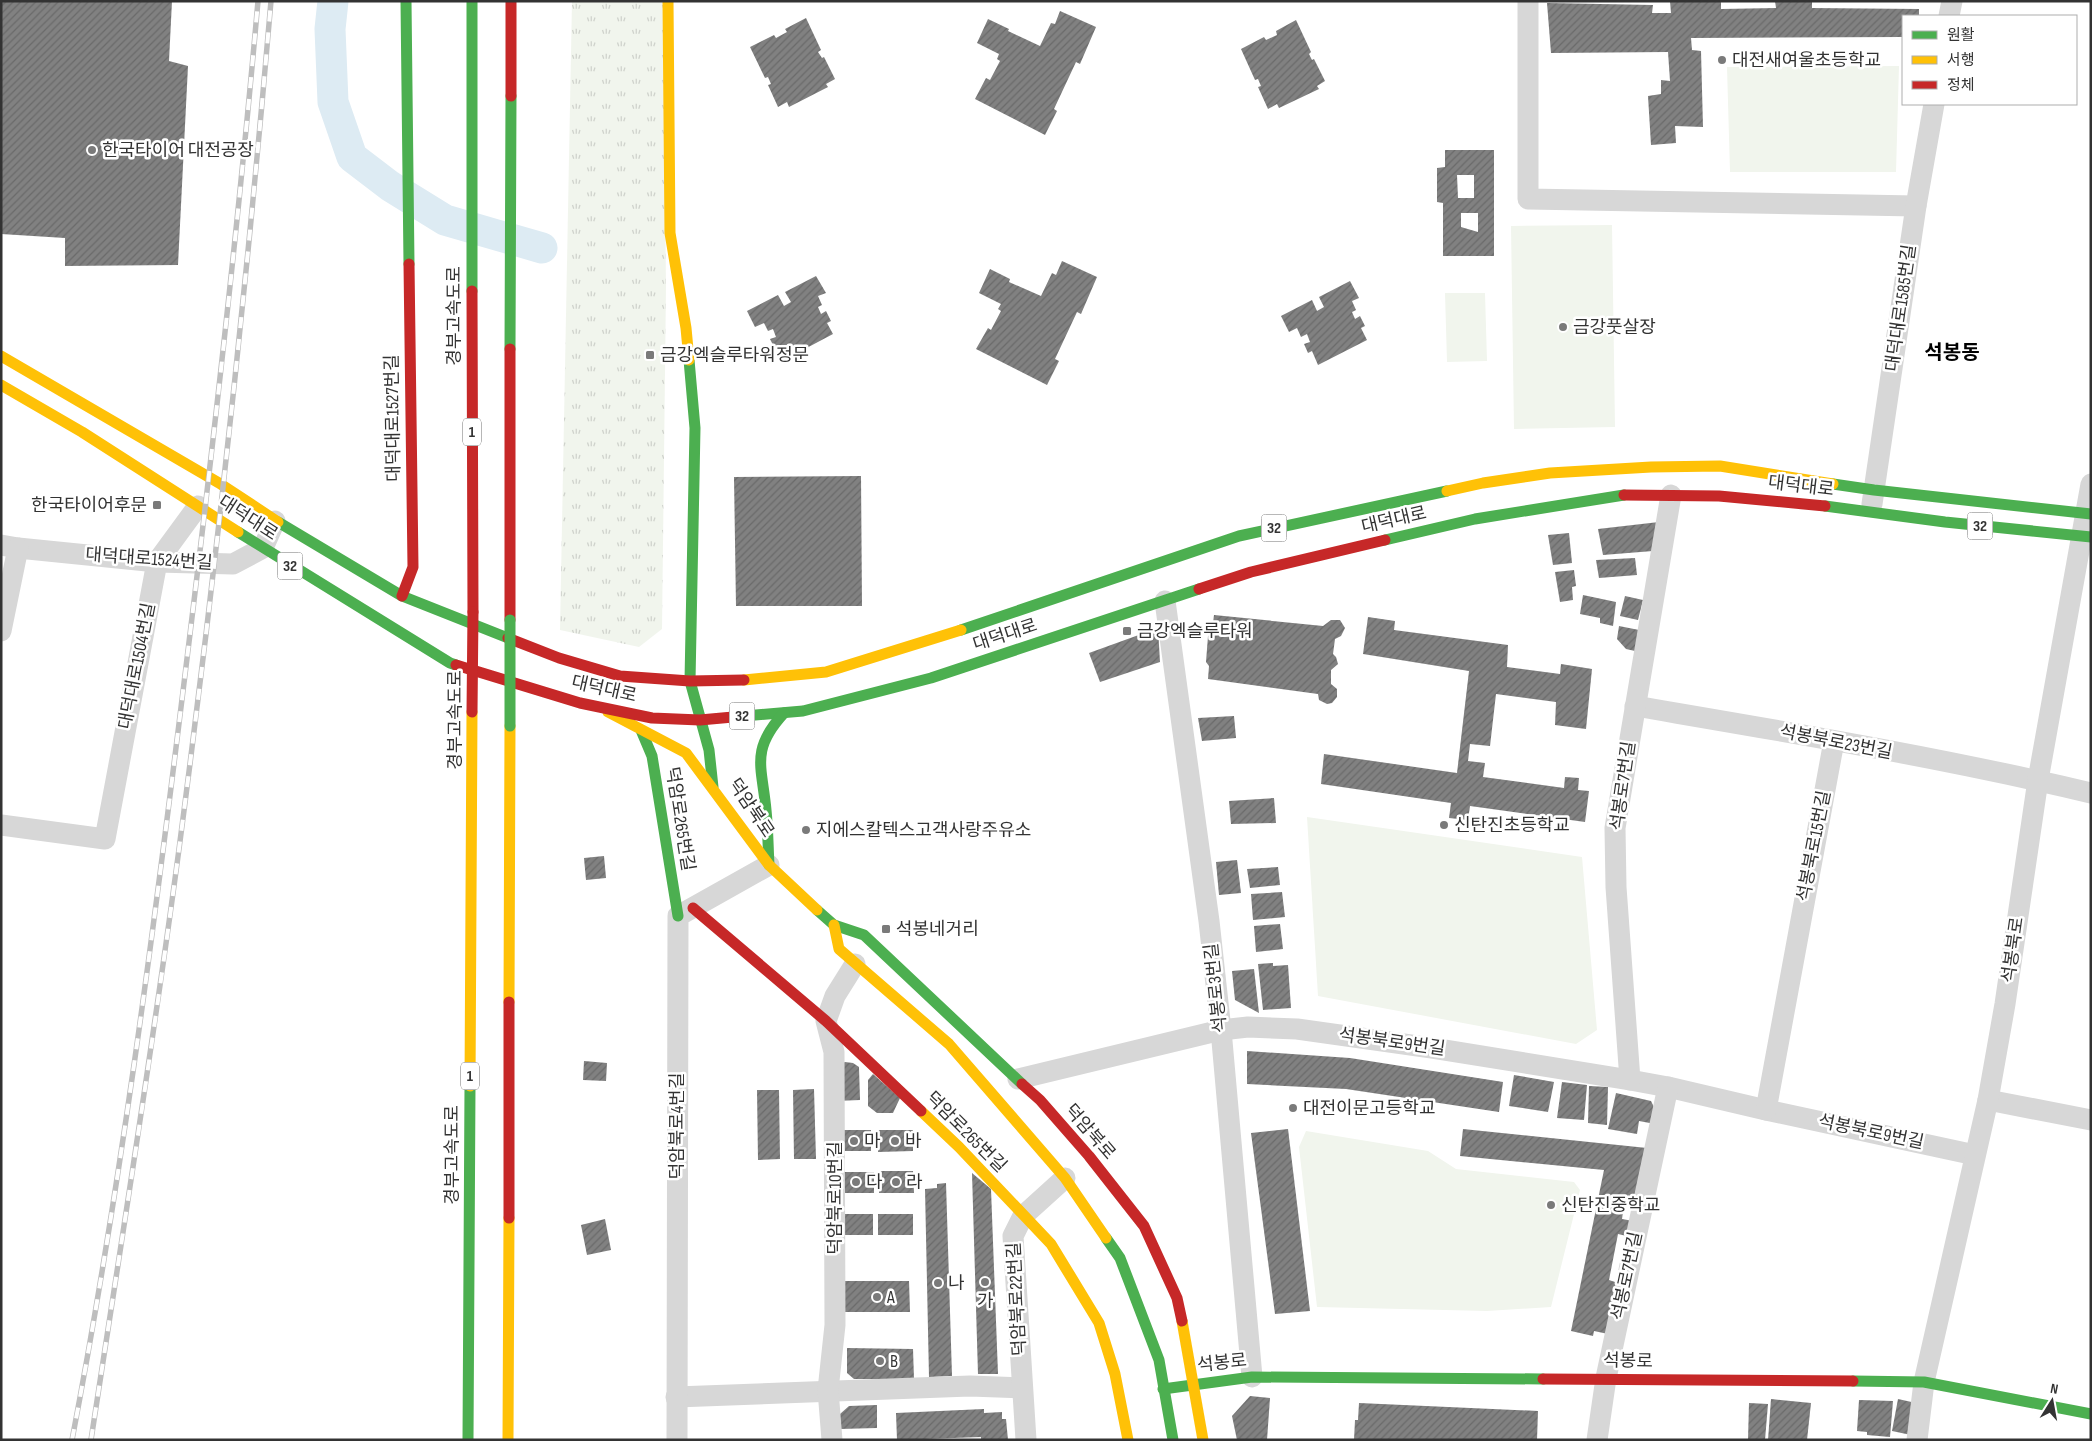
<svg xmlns="http://www.w3.org/2000/svg" width="2092" height="1441" viewBox="0 0 2092 1441" font-family="'Sofia Sans Condensed','Noto Sans KR',sans-serif">
<defs>
<pattern id="park-tufts" width="24" height="20" patternUnits="userSpaceOnUse" patternTransform="scale(1.25)"><rect width="24" height="20" fill="#f1f5ed"/><path d="M3 7l-1-3M5 7V3M7 7l1-3M15 17l-1-3M17 17v-4M19 17l1-3" fill="none" stroke="#cfd2cc"/></pattern>
<pattern id="building-hatch" width="6" height="6" patternUnits="userSpaceOnUse" patternTransform="scale(1.25)"><rect width="6" height="6" fill="#818181"/><path d="M-1 1l2-2M0 6l6-6M5 7l2-2" fill="none" stroke="#6a6a6a"/></pattern>
</defs>
<rect width="100%" height="100%" fill="#fff"/>
<polygon fill="url(#park-tufts)" points="572,1 663,1 666,287 662,629 639,647 560,630"/>
<g fill="#f1f5ed">
<polygon points="1899,66 1896,172 1730,172 1727,67"/>
<polygon points="1612,225 1615,427 1514,429 1511,226"/>
<polygon points="1445,293 1485,293 1487,361 1447,362"/>
<polygon points="1307,817 1582,857 1597,1030 1576,1044 1318,996"/>
<polygon points="1306,1131 1428,1151 1456,1169 1574,1182 1580,1190 1551,1307 1487,1311 1317,1307 1299,1147"/>
</g>
<g fill="none" stroke-linecap="round" stroke-linejoin="round">
<polyline stroke="#ddebf3" stroke-width="31" points="333,1 330,29 333,102 352,157 390,186 445,220 542,248"/>
</g>
<g fill="url(#building-hatch)" fill-rule="evenodd">
<polygon points="1,1 172,1 169,61 188,66 178,265 65,266 65,238 1,234"/>
<polygon points="1670,1 1721,1 1721,9 1776,8 1775,1 1812,1 1812,8 1919,9 1919,16 1903,16 1903,37 1691,38 1692,50 1701,51 1703,127 1675,126 1676,143 1651,145 1648,96 1661,94 1661,80 1670,81 1668,52 1551,53 1547,3 1653,5 1652,13 1671,13"/>
<polygon points="1060,11 1096,27 1080,64 1076,62 1054,109 1057,111 1045,135 975,99 986,78 990,80 1000,61 997,59 999,54 977,43 988,19 1009,29 1008,31 1040,46 1051,23 1055,24"/>
<polygon points="806,18 821,50 818,52 822,58 824,57 835,79 826,84 828,87 789,107 787,102 778,107 768,85 771,84 768,77 765,78 750,47 774,35 776,38 787,32 785,29"/>
<polygon points="1296,20 1311,52 1309,54 1312,60 1314,59 1325,81 1317,86 1319,89 1279,108 1277,104 1268,109 1258,87 1261,86 1258,79 1255,80 1241,49 1264,37 1266,40 1277,35 1276,31"/>
<path d="M1445,150H1494V256H1443V203L1437,202V168L1445,167ZM1457,175H1474V198H1458ZM1461,213H1478V232L1461,227Z"/>
<polygon points="1062,261 1097,277 1081,314 1077,312 1055,359 1059,361 1047,385 976,349 988,328 991,330 1001,311 998,309 1001,304 979,293 990,269 1010,279 1009,282 1041,296 1052,273 1056,275"/>
<polygon points="816,276 826,293 818,296 822,305 818,307 821,314 826,311 831,321 827,323 833,334 784,360 779,346 774,347 770,339 776,337 773,329 768,331 764,323 755,327 747,311 778,295 784,306 791,302 785,292"/>
<polygon points="1350,281 1359,298 1352,301 1356,310 1352,312 1355,319 1360,316 1365,326 1361,328 1367,340 1318,365 1312,351 1308,353 1304,344 1310,342 1307,334 1301,337 1297,328 1289,332 1281,316 1312,300 1317,311 1324,307 1319,297"/>
<polygon points="861,476 862,606 736,606 734,477"/>
<polygon points="1659,522 1653,551 1603,555 1598,529"/>
<polygon points="1569,533 1572,563 1553,565 1548,535"/>
<polygon points="1635,558 1637,575 1599,578 1596,560"/>
<polygon points="1574,570 1576,586 1572,587 1573,600 1560,602 1555,572"/>
<polygon points="1583,595 1616,602 1613,626 1600,623 1600,618 1580,614"/>
<polygon points="1625,596 1643,600 1638,620 1620,616"/>
<polygon points="1214,615 1323,626 1331,620 1340,620 1345,628 1341,636 1335,639 1333,654 1336,657 1338,664 1331,670 1331,684 1337,689 1337,697 1332,703 1327,704 1319,700 1318,694 1208,679 1209,666 1206,662 1208,636 1212,631"/>
<polygon points="1368,617 1395,621 1394,630 1508,645 1507,667 1560,674 1561,664 1592,669 1586,729 1555,725 1556,702 1496,694 1490,746 1470,744 1468,761 1485,763 1483,777 1564,788 1565,777 1579,778 1578,790 1589,791 1585,822 1470,806 1468,820 1449,818 1451,803 1321,784 1324,754 1457,773 1469,671 1363,654"/>
<polygon points="1619,626 1639,630 1635,651 1626,649 1617,639"/>
<polygon points="1158,628 1160,662 1100,682 1089,653"/>
<polygon points="1234,716 1236,738 1202,741 1198,718"/>
<polygon points="1274,798 1276,823 1231,824 1229,801"/>
<polygon points="604,856 606,878 586,880 584,858"/>
<polygon points="1237,860 1241,893 1219,895 1216,862"/>
<polygon points="1278,867 1280,885 1250,888 1247,869"/>
<polygon points="1282,892 1285,917 1253,920 1251,894"/>
<polygon points="1280,924 1283,949 1256,952 1254,926"/>
<polygon points="1273,963 1273,966 1288,965 1291,1008 1263,1010 1258,964"/>
<polygon points="1254,969 1259,1013 1235,1000 1232,971"/>
<polygon points="1247,1051 1350,1058 1503,1082 1499,1112 1346,1089 1247,1084"/>
<polygon points="584,1061 607,1063 606,1081 583,1080"/>
<polygon points="845,1062 853,1063 859,1067 860,1100 836,1101 839,1064"/>
<polygon points="873,1074 900,1098 893,1113 877,1113 868,1106 868,1080"/>
<polygon points="1514,1075 1554,1082 1548,1112 1509,1106"/>
<polygon points="1562,1082 1587,1085 1584,1120 1557,1118"/>
<polygon points="1589,1086 1608,1087 1607,1125 1588,1123"/>
<polygon points="814,1089 816,1159 794,1159 793,1090"/>
<polygon points="757,1090 779,1090 780,1159 758,1160"/>
<polygon points="1616,1093 1651,1101 1657,1113 1655,1124 1639,1121 1637,1134 1608,1129"/>
<polygon points="1288,1129 1310,1311 1275,1314 1251,1133"/>
<polygon points="1463,1129 1647,1148 1638,1200 1625,1198 1622,1219 1633,1221 1631,1237 1618,1234 1609,1280 1618,1283 1608,1334 1594,1331 1593,1336 1571,1331 1604,1170 1460,1156"/>
<rect x="837" y="1130" width="34" height="21"/>
<polygon points="878,1130 913,1130 913,1151 878,1152"/>
<polygon points="879,1171 913,1171 914,1193 879,1193"/>
<rect x="839" y="1172" width="35" height="21"/>
<polygon points="972,1173 991,1189 998,1374 978,1374"/>
<polygon points="946,1183 952,1376 929,1377 925,1189 937,1188 937,1184"/>
<rect x="838" y="1214" width="35" height="21"/>
<rect x="878" y="1214" width="35" height="21"/>
<polygon points="605,1219 611,1250 587,1255 581,1225"/>
<polygon points="844,1281 909,1281 910,1312 844,1312"/>
<polygon points="847,1348 913,1349 914,1379 854,1379 847,1373"/>
<polygon points="1250,1396 1270,1398 1267,1440 1237,1440 1232,1416"/>
<polygon points="1771,1399 1811,1403 1807,1440 1768,1440"/>
<polygon points="1898,1399 1916,1403 1911,1435 1892,1431"/>
<polygon points="1859,1400 1893,1401 1890,1437 1867,1435 1867,1432 1857,1431"/>
<polygon points="1359,1403 1538,1411 1537,1440 1354,1440 1355,1420 1358,1420"/>
<polygon points="1749,1403 1768,1404 1765,1440 1748,1440"/>
<polygon points="877,1405 877,1428 840,1429 840,1414 849,1406"/>
<polygon points="984,1409 984,1413 1002,1412 1002,1419 1006,1419 1008,1440 981,1440 981,1437 897,1440 896,1413"/>
</g>
<g fill="none" stroke-linecap="round" stroke-linejoin="round">
<g stroke="#d7d7d7" stroke-width="21">
<polyline points="1528,1 1528,199 1916,206"/>
<polyline points="1949,16 1952,1"/>
<polyline points="1872,504 1916,206 1934,104"/>
<polyline points="1,545 18,548 157,562 233,564 263,548 275,521"/>
<polyline points="1165,601 1209,921 1221,1030 1252,1377"/>
<polyline points="1,631 18,548"/>
<path d="M1635,706C1787,732 1940,757 2091,793"/>
<polyline points="1,825 105,839 157,562 198,506"/>
<polyline points="1018,1079 1221,1030 1248,1027 1297,1029 1432,1048 1630,1080 1668,1087 1766,1110 1975,1155"/>
<polyline points="1630,1080 1616,887 1615,828 1671,495"/>
<polyline points="1988,1100 2091,1120"/>
<polyline points="1766,1110 1834,741"/>
<polyline points="676,1397 970,1386 1022,1388"/>
<polyline points="677,1440 678,916 769,865"/>
<polyline points="832,1440 828,1390 835,1325 834,1052 826,1021 835,996 855,964"/>
<polyline points="1026,1440 1013,1236 1023,1216 1065,1178"/>
<polyline points="1597,1440 1606,1378 1668,1087"/>
<polyline points="1917,1440 1924,1382 1988,1100 2005,1004 2038,780 2091,484"/>
</g>
<g stroke="#4caf50" stroke-width="11">
<polyline points="406,1 409,264"/>
<polyline points="472,1 472,291"/>
<polyline points="510,349 511,96"/>
<polyline points="689,360 695,428 690,681 709,750 713,787"/>
<polyline points="1833,484 1874,490 2091,514"/>
<polyline points="1825,506 1945,522 2091,537"/>
<polyline points="278,522 402,596 508,638"/>
<polyline points="238,532 450,663 456,665"/>
<polyline points="1385,540 1475,519 1624,495"/>
<polyline points="961,630 1239,536 1447,491"/>
<polyline points="733,717 803,711 931,678 1199,589"/>
<polyline points="641,730 652,756 678,916"/>
<path d="M769,865C768,847 768,829 766,810C762,766 750,750 784,713"/>
<polyline points="817,910 834,925 864,935 1022,1084"/>
<polyline points="1106,1238 1120,1258 1159,1360 1173,1440"/>
<polyline points="1853,1381 1924,1382 2091,1414"/>
<polyline points="1163,1389 1252,1377 1543,1379"/>
<polyline points="468,1440 470,1086"/>
</g>
<g stroke="#ffc107" stroke-width="11">
<polyline points="668,1 670,233 686,328 689,360"/>
<polyline points="1,356 219,483 278,522"/>
<polyline points="1,385 82,432 238,532"/>
<polyline points="1447,491 1483,483 1550,473 1651,467 1720,466 1833,484"/>
<polyline points="744,680 826,672 961,630"/>
<polyline points="608,712 686,753 769,865 817,910"/>
<polyline points="834,925 839,949 949,1044 1065,1178 1106,1238"/>
<polyline points="509,1002 510,726"/>
<polyline points="470,1086 472,712"/>
<polyline points="921,1111 959,1147 1051,1244 1099,1323 1115,1374 1128,1440"/>
<polyline points="1182,1321 1203,1440"/>
<polyline points="508,1440 509,1218"/>
</g>
<g stroke="#c62828" stroke-width="11">
<polyline points="511,96 511,1"/>
<polyline points="472,291 473,612"/>
<polyline points="1624,495 1719,496 1825,506"/>
<polyline points="1199,589 1251,572 1385,540"/>
<polyline points="402,596 413,567 409,264"/>
<polyline points="510,620 510,349"/>
<polyline points="508,638 559,658 620,676 690,681 744,680"/>
<polyline points="456,665 580,703 652,718 700,720 733,717"/>
<polyline points="693,908 826,1021 921,1111"/>
<polyline points="1022,1084 1040,1100 1089,1156 1144,1226 1177,1298 1182,1321"/>
<polyline points="509,1218 509,1002"/>
<polyline points="1543,1379 1853,1381"/>
</g>
<defs>
<g id="rail">
<path d="M72,1440C120,1189 153,936 184,683C212,456 238,229 258,1"/>
<path d="M91,1440C121,1243 153,1046 179,849C216,567 247,284 271,1"/>
</g>
</defs>
<use href="#rail" stroke="#bebebe" stroke-width="5.5"/>
<use href="#rail" stroke="#fff" stroke-width="4" stroke-dasharray="11" stroke-linecap="butt"/>
<polyline stroke="#4caf50" stroke-width="11" points="510,620 510,726"/>
<polyline stroke="#c62828" stroke-width="11" points="472,712 473,612"/>
</g>
<g fill="#7a7a7a" stroke="#fff" stroke-width="2">
<circle cx="1722" cy="60" r="5"/>
<circle cx="92" cy="150" r="5"/>
<circle cx="1563" cy="327" r="5"/>
<rect x="645" y="350" width="10" height="10" rx="2.5"/>
<rect x="152" y="500" width="10" height="10" rx="2.5"/>
<rect x="1122" y="626" width="10" height="10" rx="2.5"/>
<circle cx="1444" cy="825" r="5"/>
<circle cx="806" cy="830" r="5"/>
<rect x="881" y="924" width="10" height="10" rx="2.5"/>
<circle cx="1293" cy="1108" r="5"/>
<circle cx="854" cy="1141" r="5"/>
<circle cx="895" cy="1141" r="5"/>
<circle cx="856" cy="1182" r="5"/>
<circle cx="896" cy="1182" r="5"/>
<circle cx="1551" cy="1205" r="5"/>
<circle cx="985" cy="1282" r="5"/>
<circle cx="938" cy="1283" r="5"/>
<circle cx="877" cy="1297" r="5"/>
<circle cx="880" cy="1361" r="5"/>
</g>
<g text-anchor="middle" dominant-baseline="central" stroke-width="5" stroke-linejoin="round" paint-order="stroke">
<g fill="#fff" stroke="#707070" stroke-width="1">
<rect x="463" y="418.5" width="18" height="27" rx="4"/>
<rect x="1967.5" y="512.5" width="25" height="27" rx="4"/>
<rect x="1261.5" y="514.5" width="25" height="27" rx="4"/>
<rect x="277.5" y="552.5" width="25" height="27" rx="4"/>
<rect x="729.5" y="702.5" width="25" height="27" rx="4"/>
<rect x="461" y="1062.5" width="18" height="27" rx="4"/>
</g>
<g font-size="16" font-weight="bold" fill="#333">
<text x="472" y="432">1</text>
<text x="1980" y="526">32</text>
<text x="1274" y="528">32</text>
<text x="290" y="566">32</text>
<text x="742" y="716">32</text>
<text x="470" y="1076">1</text>
</g>
<g font-size="18" fill="#333" stroke="#fff" text-anchor="start">
<text x="1732" y="60">대전새여울초등학교</text>
<text x="102" y="150">한국타이어 대전공장</text>
<text x="1573" y="327">금강풋살장</text>
<text x="660" y="355">금강엑슬루타워정문</text>
<text x="147" y="505" text-anchor="end">한국타이어후문</text>
<text x="1137" y="631">금강엑슬루타워</text>
<text x="1454" y="825">신탄진초등학교</text>
<text x="816" y="830">지에스칼텍스고객사랑주유소</text>
<text x="896" y="929">석봉네거리</text>
<text x="1303" y="1108">대전이문고등학교</text>
<text x="864" y="1141">마</text>
<text x="905" y="1141">바</text>
<text x="866" y="1182">다</text>
<text x="906" y="1182">라</text>
<text x="1561" y="1205">신탄진중학교</text>
<text x="948" y="1283">나</text>
<text x="887" y="1297">A</text>
<text x="985" y="1301" text-anchor="middle">가</text>
<text x="890" y="1361">B</text>
</g>
<g font-size="18" fill="#333" stroke="#fff">
<text transform="translate(1901 308) rotate(-82)">대덕대로1585번길</text>
<text transform="translate(454 316) rotate(-90)">경부고속도로</text>
<text transform="translate(393 418) rotate(-91)">대덕대로1527번길</text>
<text transform="translate(1801 486) rotate(7)">대덕대로</text>
<text transform="translate(248 518) rotate(33)">대덕대로</text>
<text transform="translate(1394 520) rotate(-13)">대덕대로</text>
<text transform="translate(149 559) rotate(4)">대덕대로1524번길</text>
<text transform="translate(1005 635) rotate(-18)">대덕대로</text>
<text transform="translate(137 666) rotate(-79)">대덕대로1504번길</text>
<text transform="translate(604 689) rotate(13)">대덕대로</text>
<text transform="translate(455 720) rotate(-90)">경부고속도로</text>
<text transform="translate(1836 742) rotate(11)">석봉북로23번길</text>
<text transform="translate(1623 786) rotate(-82)">석봉로7번길</text>
<text transform="translate(751 808) rotate(56)">덕암북로</text>
<text transform="translate(680 819) rotate(81)">덕암로265번길</text>
<text transform="translate(1814 846) rotate(-79)">석봉북로15번길</text>
<text transform="translate(2013 950) rotate(-82)">석봉북로</text>
<text transform="translate(1216 988) rotate(-96)">석봉로3번길</text>
<text transform="translate(1392 1042) rotate(8)">석봉북로9번길</text>
<text transform="translate(677 1126) rotate(-90)">덕암북로4번길</text>
<text transform="translate(966 1132) rotate(45)">덕암로265번길</text>
<text transform="translate(1090 1132) rotate(49)">덕암북로</text>
<text transform="translate(1871 1132) rotate(12)">석봉북로9번길</text>
<text transform="translate(452 1155) rotate(-90)">경부고속도로</text>
<text transform="translate(835 1198) rotate(-90)">덕암북로10번길</text>
<text transform="translate(1627 1276) rotate(-78)">석봉로7번길</text>
<text transform="translate(1017 1299) rotate(-93)">덕암북로22번길</text>
<text transform="translate(1628 1361) rotate(1)">석봉로</text>
<text transform="translate(1222 1363) rotate(-6)">석봉로</text>
</g>
<g font-size="20" font-weight="bold" fill="#000" stroke="#fff">
<text x="1952" y="353">석봉동</text>
</g>
</g>
<rect width="2092" height="1441" fill="none" stroke="#333333" stroke-width="5"/>
<rect x="1902" y="15" width="175" height="90" fill="#ffffff" stroke="#adadad"/>
<rect x="1912" y="31" width="25" height="8" fill="#4caf50" stroke="#adadad"/>
<text x="1947" y="40" font-size="15" fill="#333333">원활</text>
<rect x="1912" y="56" width="25" height="8" fill="#ffc107" stroke="#adadad"/>
<text x="1947" y="65" font-size="15" fill="#333333">서행</text>
<rect x="1912" y="81" width="25" height="8" fill="#c62828" stroke="#adadad"/>
<text x="1947" y="90" font-size="15" fill="#333333">정체</text>
<g transform="translate(2052 1401) rotate(11)" stroke="#ffffff" stroke-width="4" paint-order="stroke">
<path d="M0-4L9 19L0 12L-9 19Z" fill="#333333"/>
<text y="-8" font-size="14" font-weight="bold" text-anchor="middle" fill="#333333">N</text>
</g>
</svg>
